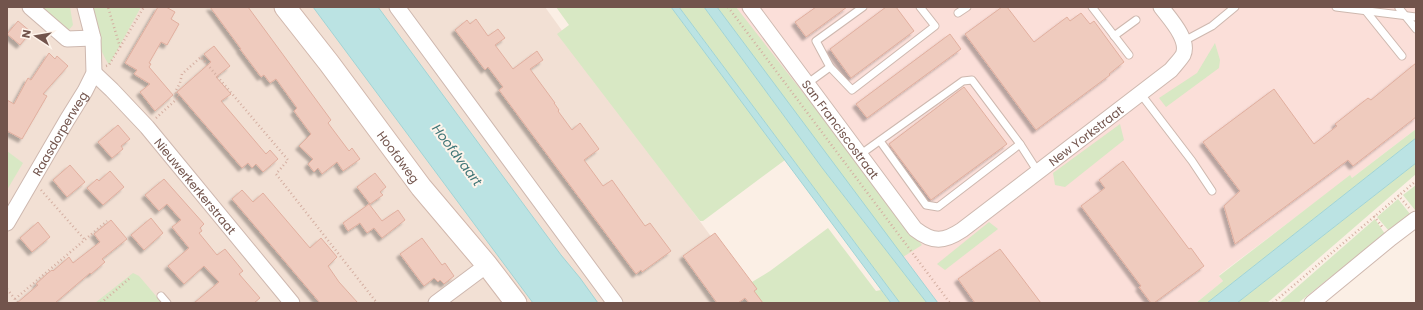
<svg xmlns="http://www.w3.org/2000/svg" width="1423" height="310" viewBox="0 0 1423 310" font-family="Poppins,sans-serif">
<defs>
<filter id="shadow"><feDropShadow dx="-3.5" dy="3.5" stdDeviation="1" flood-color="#0004"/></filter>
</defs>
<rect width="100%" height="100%" fill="#fbefe5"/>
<polygon fill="#f2e0d4" points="7,7 545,7 759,303 7,303"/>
<polygon fill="#fbdfd9" points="710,7 1416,7 1416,129 1352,178 1350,176 1219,275 1223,281 1196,303 938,303"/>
<g fill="#d8e8c4">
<polygon points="33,7 70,7 73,25 67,32"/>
<path d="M87,7H141L109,65C98,47 93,27 87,7Z"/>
<polygon points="556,7 671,7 785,160 703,221 700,221 557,34 569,25"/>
<polygon points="679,7 704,7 823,169 927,303 900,303"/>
<polygon points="717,7 736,7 922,245 903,257"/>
<polygon points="1215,43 1220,60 1219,68 1166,107 1159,98 1197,73"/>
<polygon points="1120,124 1124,140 1065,187 1055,185 1053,173"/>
<polygon points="1416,129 1416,138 1207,303 1196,303 1223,281 1219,276 1350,175 1352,178"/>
<polygon points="7,151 23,163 7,190"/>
<polygon points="1416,163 1416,174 1267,303 1237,303"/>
<polygon points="1416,185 1416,210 1415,210 1403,195"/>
<polygon points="1398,199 1410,214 1389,231 1377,217"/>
<polygon points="1375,219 1385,234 1298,303 1279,303"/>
<polygon points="989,222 998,229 945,270 937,264"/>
<polygon points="828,228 876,291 881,290 891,303 758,303 751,293 752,282 770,271"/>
<polygon points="133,273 139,276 162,303 95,303"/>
</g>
<g fill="#bbe3e3" stroke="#a1d4d5">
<polygon points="313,7 378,7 561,255 580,278 598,303 533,303"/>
<polygon points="671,7 679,7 900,303 891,303"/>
<polygon points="704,7 717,7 938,303 927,303 823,169"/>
<polygon points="1416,138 1416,163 1237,303 1207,303"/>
</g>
<g fill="#efcbbe" stroke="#e1af9f" filter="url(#shadow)">
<polygon points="158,7 166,7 175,12 171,19 179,24 167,45 161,42 149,63 151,64 149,67 173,95 155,111 140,92 150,84 134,74 137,70 125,63"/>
<polygon points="210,7 248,7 331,120 328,123 349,151 352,148 360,159 343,171 337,162 322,174 318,168 314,172 308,164 313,159 299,146 311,134 294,111 297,108 276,79 270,83 264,75 261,77 240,49 241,49"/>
<polygon points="816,7 847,7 806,37 795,22"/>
<polygon points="886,7 896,7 914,31 851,78 830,49"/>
<polygon points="1002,7 1007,7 1034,42 1067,17 1070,21 1081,13 1090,24 1094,21 1124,62 1109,74 1110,75 1036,130 965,34"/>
<polygon points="476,19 488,36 498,29 505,38 495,45 513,69 537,51 543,60 530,69 555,103 554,103 559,110 558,111 572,130 580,123 599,149 584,160 603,186 612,180 645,226 650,223 671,251 642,272 641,270 636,274 499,90 503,87 488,67 485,70 455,30 467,20 470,24"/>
<polygon points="18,21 31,32 20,45 7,34"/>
<polygon points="950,34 961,49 867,118 856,104"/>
<polygon points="214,46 230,66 216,77 231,94 221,101 266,154 270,150 278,159 263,172 256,164 252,168 248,163 242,168 177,92 211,62 204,54"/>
<polygon points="49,53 55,59 57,56 68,66 43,94 47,96 22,139 7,131 7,100 14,104 28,78 31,80"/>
<polygon points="1416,63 1416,117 1353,166 1348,160 1235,244 1224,206 1240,191 1203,142 1274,89 1314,144 1337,126 1335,124 1368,98 1371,100"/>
<polygon points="964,87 1007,144 931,200 889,144"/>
<polygon points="118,125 130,139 121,146 123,149 112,158 98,142"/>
<polygon points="1123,161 1189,249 1191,248 1204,266 1154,303 1151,303 1139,287 1141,286 1081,206 1105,188 1099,180"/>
<polygon points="70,165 85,182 67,197 53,180"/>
<polygon points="110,171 124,187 103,205 87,188 97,179 99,181"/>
<polygon points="375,173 386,187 380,192 383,195 370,204 357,187"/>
<polygon points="164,179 204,224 200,228 202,231 199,233 217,255 225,249 243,271 239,274 260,298 254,303 194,303 219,282 204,266 184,284 168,266 189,248 172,227 181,220 167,204 159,211 145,195"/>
<polygon points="242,190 253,202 263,193 310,248 321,238 337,257 328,266 339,282 358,303 320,303 232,199"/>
<polygon points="369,204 382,221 398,210 405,220 382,238 374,228 367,233 360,223 348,231 343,223"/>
<polygon points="151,218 163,233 144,250 131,235"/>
<polygon points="111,220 127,239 102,259 105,262 91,274 90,273 55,303 17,303 38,285 36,284 48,273 52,270 53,271 69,257 73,263 100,242 94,234"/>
<polygon points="38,222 50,237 32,252 20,238"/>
<polygon points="715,233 757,289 754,291 763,303 749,303 745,298 738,303 717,303 683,256"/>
<polygon points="422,238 442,265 445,263 454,276 444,284 440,280 438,282 434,278 424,286 400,254"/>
<polygon points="1000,249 1013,266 1041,303 975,303 958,279"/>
</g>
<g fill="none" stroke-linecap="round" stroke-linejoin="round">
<defs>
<g id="lane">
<polyline points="863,7 816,41 830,67 852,90 935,26 920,7"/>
<polyline points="1092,7 1129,55"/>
<polyline points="1336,7 1416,17"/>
<polyline points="1400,7 1399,8 1416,29"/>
<polyline points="1365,10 1402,56"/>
<polyline points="958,13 967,7"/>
<polyline points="1114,36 1136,20"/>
<polyline points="1184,41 1212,26 1235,7"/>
<polyline points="808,83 830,67"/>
<polyline points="1140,93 1192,161 1212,191"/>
<polyline points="880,141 926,205 938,207 1020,144"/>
<polyline points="861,154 963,81 972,80 1020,144 1038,172"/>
<polyline points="161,296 167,303"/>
</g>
<g id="street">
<polyline points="30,7 67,39 93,38"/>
<polyline points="397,7 615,303"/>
<path id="s1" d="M750,7L915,229C933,243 944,242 962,230L1171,70C1174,66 1180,60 1183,55C1190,40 1170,19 1161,7"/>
<path id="s2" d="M94,73L112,90L147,127L292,303"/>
<path id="s3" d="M7,223L67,120L85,91L94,73L93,38L85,7"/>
<polyline points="436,303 487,265"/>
<polyline points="1312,303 1391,238 1416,219"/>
</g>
<g id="secondary">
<path id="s4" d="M285,7L329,63L421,187L487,265L516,303"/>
</g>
</defs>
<use href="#lane" stroke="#ceb8af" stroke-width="9"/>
<use href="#street" stroke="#ceb8af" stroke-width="17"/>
<use href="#secondary" stroke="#d1b7ac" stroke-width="23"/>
<g stroke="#d4aea1" stroke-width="2.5" stroke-dasharray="1 3" stroke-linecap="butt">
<polyline points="728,7 950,303"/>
<polyline points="120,47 144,7"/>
<polyline points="106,66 109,65 120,47 108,7"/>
<polyline points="156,118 179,97 175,92 180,83 182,74 201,57 288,160 276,174 377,303"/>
<polyline points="41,190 85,240"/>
<polyline points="1398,195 1410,209"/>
<polyline points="1374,216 1383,228"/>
<polyline points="7,289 18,303"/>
<polyline points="15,299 107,221"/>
<polyline points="101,303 130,278"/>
<polyline points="1273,303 1416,181"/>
</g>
<use href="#lane" stroke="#fff" stroke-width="7"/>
<use href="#street" stroke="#fff" stroke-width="15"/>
<use href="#secondary" stroke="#fff" stroke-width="21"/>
</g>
<g text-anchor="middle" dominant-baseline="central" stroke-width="4" stroke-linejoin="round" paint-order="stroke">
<g font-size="12" fill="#72544c" stroke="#fef4eb">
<text stroke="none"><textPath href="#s1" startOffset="152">San Franciscostraat</textPath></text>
<text stroke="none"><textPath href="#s3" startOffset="104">Raasdorperweg</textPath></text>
<text stroke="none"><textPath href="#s1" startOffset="484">New Yorkstraat</textPath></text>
<text stroke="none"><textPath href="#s4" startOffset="188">Hoofdweg</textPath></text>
<text stroke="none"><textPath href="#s2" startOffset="152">Nieuwerkerkerstraat</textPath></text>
</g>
<g font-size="13" font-style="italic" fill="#407677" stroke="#fef4eb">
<text transform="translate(457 155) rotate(53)">Hoofdvaart</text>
</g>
</g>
<rect width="1423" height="310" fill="none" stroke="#72544c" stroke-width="16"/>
<g transform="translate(36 36) rotate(282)" stroke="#fef4eb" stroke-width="3" paint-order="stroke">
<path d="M0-3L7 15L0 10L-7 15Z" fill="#72544c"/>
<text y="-6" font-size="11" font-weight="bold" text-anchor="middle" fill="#72544c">N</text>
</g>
</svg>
